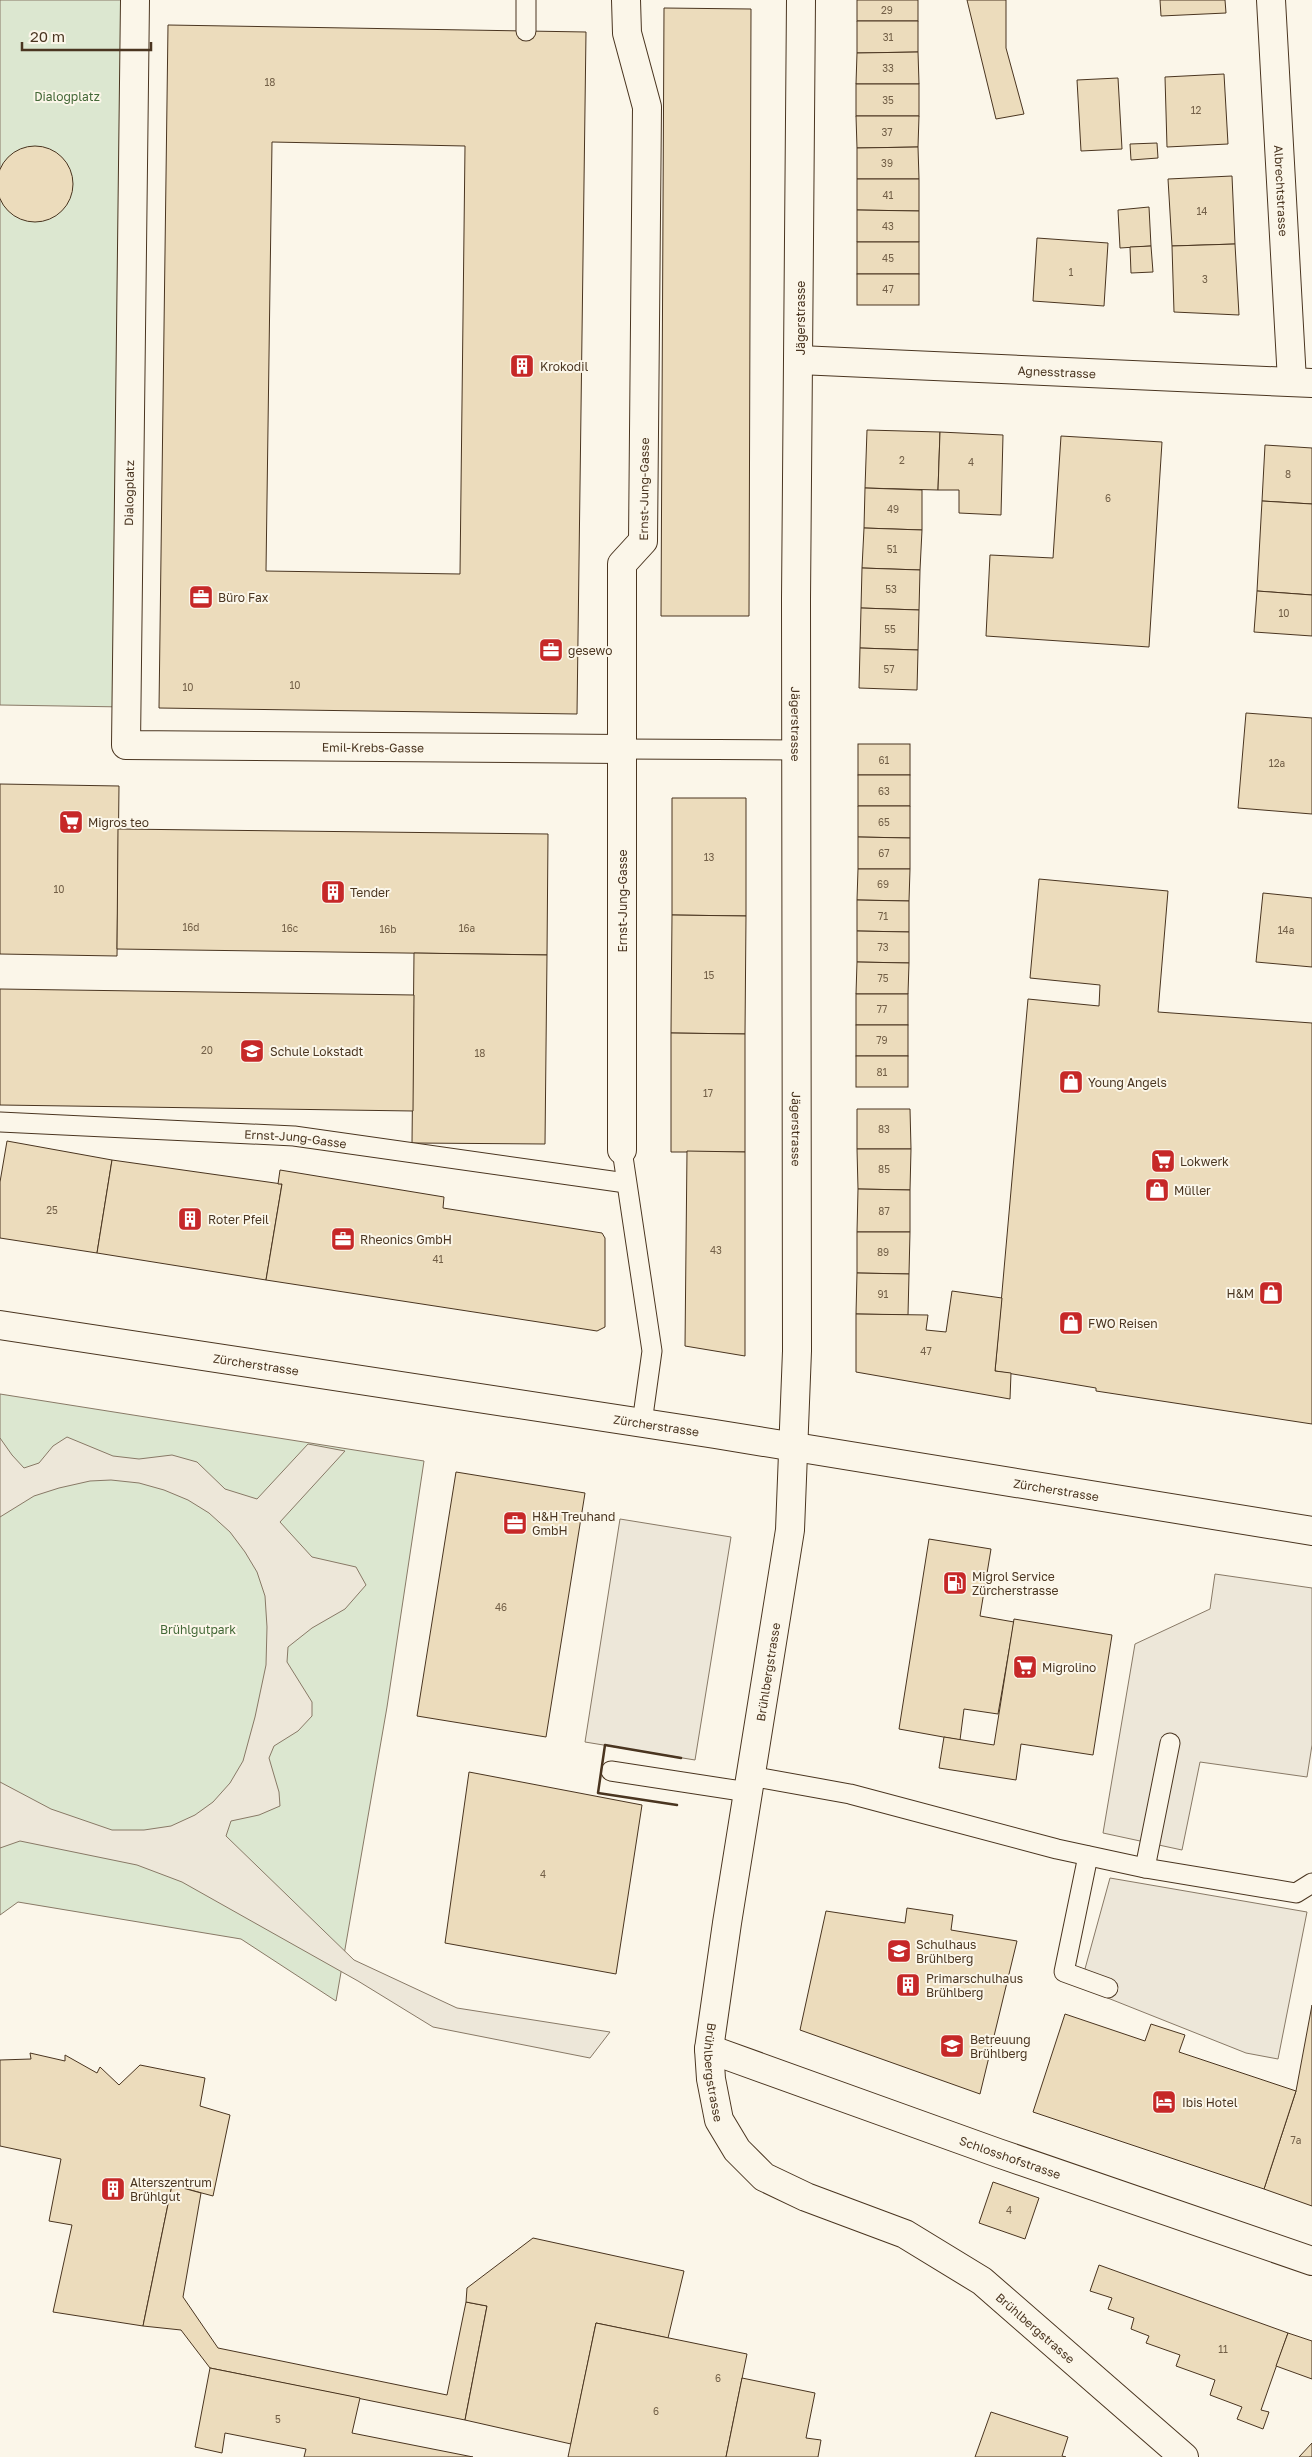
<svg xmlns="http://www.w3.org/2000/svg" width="1312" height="2457" viewBox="0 0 1312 2457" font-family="'Golos Text',sans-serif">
<rect width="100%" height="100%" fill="#fbf6e9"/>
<g fill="#dce7d0" stroke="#887966">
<polygon points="0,0 135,0 126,707 0,705"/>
<polygon points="0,1394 424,1461 387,1707 336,2001 241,1939 18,1902 0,1915"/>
</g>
<g fill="#ede7d9" stroke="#887966">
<polygon points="67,1437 113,1456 139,1459 172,1455 197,1462 225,1489 257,1499 308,1444 345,1451 280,1522 312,1557 356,1567 366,1585 345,1609 312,1628 288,1647 287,1662 312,1702 312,1716 298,1731 274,1746 269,1758 279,1792 280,1806 259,1815 231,1821 226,1836 354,1960 457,2008 610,2032 590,2058 433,2027 358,1981 182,1882 137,1865 20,1841 0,1848 0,1782 51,1809 112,1830 144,1830 171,1826 195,1815 213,1802 230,1783 243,1761 255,1717 266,1665 267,1627 265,1596 257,1572 245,1552 230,1532 209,1513 188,1500 164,1490 139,1483 111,1480 90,1481 59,1488 34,1496 0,1517 0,1438 12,1455 24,1468 39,1463 53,1446"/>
<polygon points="620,1519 731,1537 695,1760 585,1742"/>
<polygon points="1215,1574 1312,1588 1312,1745 1307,1777 1200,1762 1182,1850 1103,1833 1135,1644 1210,1609"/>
<polygon points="1110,1878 1307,1912 1278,2059 1246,2053 1080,1987"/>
</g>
<g fill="#ecdcbc" stroke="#4a3520" fill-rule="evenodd">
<rect x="857" y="0" width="61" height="21"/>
<polygon points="967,0 1006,0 1006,48 1024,114 996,119"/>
<polygon points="1160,0 1225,0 1226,13 1161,16"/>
<polygon points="664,8 751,9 749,616 661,616"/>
<polygon points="857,21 918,21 918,52 857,53"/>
<path d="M168,25L586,32L577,714L159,708ZM272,142L465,146L460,574L266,571Z"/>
<polygon points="918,52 919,84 856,84 857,53"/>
<polygon points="1224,74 1228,144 1167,147 1165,77"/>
<polygon points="1118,78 1122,149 1081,151 1077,80"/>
<rect x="856" y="84" width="63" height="32"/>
<polygon points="856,116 919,116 918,147 857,148"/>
<polygon points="1157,143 1158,158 1131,160 1130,144"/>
<circle cx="35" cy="184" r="38"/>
<polygon points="918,147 919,179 857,179 857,148"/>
<polygon points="1232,176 1235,244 1172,246 1168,179"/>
<polygon points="857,179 919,179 919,211 857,210"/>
<polygon points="1149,207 1151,246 1120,248 1118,210"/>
<polygon points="857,210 919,211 919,242 857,242"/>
<polygon points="1037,238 1108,243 1104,306 1033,301"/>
<rect x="857" y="242" width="62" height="32"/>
<polygon points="1235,244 1239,315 1174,312 1172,246"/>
<polygon points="1151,246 1153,272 1131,273 1130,247"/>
<rect x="857" y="274" width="62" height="31"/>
<polygon points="867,430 940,432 938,490 865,488"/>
<polygon points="940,432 1003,435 1001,515 959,513 959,490 938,490"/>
<polygon points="1061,436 1162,442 1149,647 986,636 990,555 1053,558"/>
<polygon points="1265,445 1312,448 1312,504 1262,501"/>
<polygon points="865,488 922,490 922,530 864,528"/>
<polygon points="1262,501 1312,504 1312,595 1257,591"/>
<polygon points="864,528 922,530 920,570 862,568"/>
<polygon points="862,568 920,570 919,610 861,608"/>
<polygon points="1257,591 1312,595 1312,636 1254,632"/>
<polygon points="861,608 919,610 918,650 860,648"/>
<polygon points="860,648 918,650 917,690 859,688"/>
<polygon points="1246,713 1312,718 1312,814 1238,808"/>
<rect x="858" y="744" width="52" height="31"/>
<rect x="858" y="775" width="52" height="31"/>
<polygon points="0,784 119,786 117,956 0,954"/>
<polygon points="672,798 746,798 746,916 672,915"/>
<polygon points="858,806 910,806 910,838 858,837"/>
<polygon points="118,829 548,834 547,955 117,949"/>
<polygon points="858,837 910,838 910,869 858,869"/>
<polygon points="858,869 910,869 909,901 857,900"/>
<polygon points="1039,879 1168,891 1158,1012 1312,1023 1312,1424 1096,1391 1096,1388 995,1371 1028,999 1099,1006 1100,985 1030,978"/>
<polygon points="1263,893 1312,898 1312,967 1256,962"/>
<polygon points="857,900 909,901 909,932 857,931"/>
<polygon points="672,915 746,916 745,1034 671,1033"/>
<polygon points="857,931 909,932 909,963 857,962"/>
<polygon points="414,953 547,955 545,1144 412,1143"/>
<polygon points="857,962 909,963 908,994 856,994"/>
<polygon points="0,989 414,995 413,1111 0,1105"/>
<rect x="856" y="994" width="52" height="31"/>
<rect x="856" y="1025" width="52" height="31"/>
<polygon points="671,1033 745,1034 745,1152 671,1152"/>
<rect x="856" y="1056" width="52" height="31"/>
<polygon points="857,1109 910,1109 911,1149 857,1149"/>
<polygon points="7,1141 112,1160 97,1253 0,1238 0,1182"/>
<polygon points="857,1149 911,1149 910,1190 858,1189"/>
<polygon points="687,1151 745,1152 745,1356 685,1346"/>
<polygon points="112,1160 282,1184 266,1280 97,1253"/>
<polygon points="280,1170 444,1197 443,1208 602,1233 605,1238 605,1327 597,1331 266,1280 282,1184 278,1184"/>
<polygon points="858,1189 910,1190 910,1232 857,1232"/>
<polygon points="857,1232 910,1232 909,1274 857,1273"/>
<polygon points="857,1273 909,1274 908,1315 856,1314"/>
<polygon points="952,1291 1002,1298 995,1371 1011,1373 1010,1399 856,1372 856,1314 928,1315 926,1330 946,1332"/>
<polygon points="456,1472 585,1493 546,1737 417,1716"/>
<polygon points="929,1539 991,1549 980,1616 1014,1622 998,1714 964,1709 960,1740 899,1729"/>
<polygon points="1014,1619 1112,1635 1093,1755 1021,1744 1016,1780 939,1768 944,1737 994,1745"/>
<polygon points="469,1772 642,1805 616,1974 445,1943"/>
<polygon points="907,1908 953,1915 951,1930 1017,1941 980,2094 800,2030 826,1911 905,1923"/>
<polygon points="1312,2005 1312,2206 1264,2189 1296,2091"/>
<polygon points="1065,2014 1145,2041 1151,2024 1185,2035 1179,2052 1296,2091 1264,2189 1033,2112"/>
<polygon points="30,2053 65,2061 65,2055 97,2073 100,2067 119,2085 140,2065 205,2078 200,2106 230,2115 213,2196 172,2185 143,2326 53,2312 72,2225 49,2221 61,2159 0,2146 0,2060 31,2059"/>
<polygon points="993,2182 1039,2198 1025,2239 979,2223"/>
<polygon points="172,2185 201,2193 183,2297 218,2348 447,2395 466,2302 487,2306 465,2420 210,2368 181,2330 143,2326"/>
<polygon points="533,2238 684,2271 668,2338 596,2323 571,2444 465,2420 487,2306 466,2302 467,2288"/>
<polygon points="1099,2265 1288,2333 1261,2410 1269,2412 1263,2429 1237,2419 1242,2407 1210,2395 1215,2380 1176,2366 1180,2355 1146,2343 1149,2336 1131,2329 1134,2318 1108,2309 1112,2298 1090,2291"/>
<polygon points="596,2323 747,2354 726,2457 568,2457"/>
<polygon points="1288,2333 1312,2341 1312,2379 1276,2366"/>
<polygon points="210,2368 360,2398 352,2433 473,2457 304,2457 306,2449 225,2433 222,2453 195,2447"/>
<polygon points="742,2378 815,2393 806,2438 821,2440 818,2457 726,2457"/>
<polygon points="991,2412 1068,2437 1062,2456 1066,2457 975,2457"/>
<polygon points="1312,2443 1312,2457 1299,2457"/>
</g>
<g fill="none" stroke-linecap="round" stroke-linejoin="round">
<defs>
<g id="lane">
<polyline points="526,0 526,31"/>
<polyline points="621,749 797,750"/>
<path id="s1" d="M0,1122L294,1136L626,1183"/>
<polyline points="622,1150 652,1351 642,1423"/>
<polyline points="611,1771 748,1792"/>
<polyline points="750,1776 850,1794 1057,1849 1145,1868 1296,1893 1312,1883"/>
<polyline points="1088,1856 1064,1972 1108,1988"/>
<polyline points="1145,1868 1170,1743"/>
</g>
<g id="street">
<path id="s2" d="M135,0L126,745L621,749"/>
<path id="s3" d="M801,0L796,599L797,1351L790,1530L727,1923L709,2049L711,2079L719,2120L737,2150L764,2177L806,2197L905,2234L982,2281L1184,2457"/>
<path id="s4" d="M1271,0L1292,381"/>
<path id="s5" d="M799,360L1312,383"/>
<path id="s6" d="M622,1150V564L643,541L647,107L627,33L626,0"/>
<path id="s7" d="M709,2049L998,2153L1312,2261"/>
</g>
<g id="primary">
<path id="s8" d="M0,1325L715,1434L1312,1531"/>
</g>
</defs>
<use href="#lane" stroke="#4a3520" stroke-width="21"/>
<use href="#street" stroke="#4a3520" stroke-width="30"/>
<use href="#primary" stroke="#4a3520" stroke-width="30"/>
<use href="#lane" stroke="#fbf6e9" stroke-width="19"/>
<use href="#street" stroke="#fbf6e9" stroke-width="28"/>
<use href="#primary" stroke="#fbf6e9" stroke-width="28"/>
<polyline stroke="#4a3520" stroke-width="2.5" points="677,1805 598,1793 605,1745 681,1758"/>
</g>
<defs>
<symbol id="building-square" viewBox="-11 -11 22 22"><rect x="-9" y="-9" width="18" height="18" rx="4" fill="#c62828" stroke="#fbf6e9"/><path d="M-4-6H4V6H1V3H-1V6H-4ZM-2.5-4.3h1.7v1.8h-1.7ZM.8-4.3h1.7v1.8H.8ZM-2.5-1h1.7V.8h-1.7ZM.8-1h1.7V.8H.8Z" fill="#fff"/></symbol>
<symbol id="office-square" viewBox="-11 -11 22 22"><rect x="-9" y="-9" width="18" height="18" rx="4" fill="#c62828" stroke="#fbf6e9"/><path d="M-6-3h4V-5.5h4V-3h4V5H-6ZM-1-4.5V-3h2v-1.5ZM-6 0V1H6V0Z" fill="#fff"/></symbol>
<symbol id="supermarket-square" viewBox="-11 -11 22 22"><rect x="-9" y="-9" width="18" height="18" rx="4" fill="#c62828" stroke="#fbf6e9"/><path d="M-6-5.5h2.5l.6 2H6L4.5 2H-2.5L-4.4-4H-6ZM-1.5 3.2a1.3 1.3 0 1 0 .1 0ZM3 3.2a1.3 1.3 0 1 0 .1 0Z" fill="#fff"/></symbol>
<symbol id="school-square" viewBox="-11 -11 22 22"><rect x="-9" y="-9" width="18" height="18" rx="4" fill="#c62828" stroke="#fbf6e9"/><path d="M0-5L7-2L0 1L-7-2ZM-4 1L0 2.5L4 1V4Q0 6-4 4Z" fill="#fff"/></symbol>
<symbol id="shop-square" viewBox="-11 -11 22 22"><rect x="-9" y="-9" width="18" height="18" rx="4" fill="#c62828" stroke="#fbf6e9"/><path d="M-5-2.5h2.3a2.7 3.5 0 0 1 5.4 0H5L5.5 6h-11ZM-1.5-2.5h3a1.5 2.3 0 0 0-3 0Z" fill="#fff"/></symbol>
<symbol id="fuel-square" viewBox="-11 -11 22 22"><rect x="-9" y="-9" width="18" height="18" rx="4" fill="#c62828" stroke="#fbf6e9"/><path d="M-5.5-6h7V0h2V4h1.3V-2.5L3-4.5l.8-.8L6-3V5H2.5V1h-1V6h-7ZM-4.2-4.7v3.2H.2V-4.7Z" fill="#fff"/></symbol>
<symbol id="hotel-square" viewBox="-11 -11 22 22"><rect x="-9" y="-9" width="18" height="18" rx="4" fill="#c62828" stroke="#fbf6e9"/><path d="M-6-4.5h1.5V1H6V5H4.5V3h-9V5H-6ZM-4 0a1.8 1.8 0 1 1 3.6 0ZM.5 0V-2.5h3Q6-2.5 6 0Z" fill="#fff"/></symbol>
</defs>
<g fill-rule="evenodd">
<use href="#building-square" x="508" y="352" width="28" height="28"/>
<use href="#office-square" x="187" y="583" width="28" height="28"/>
<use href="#office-square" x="537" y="636" width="28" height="28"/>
<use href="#supermarket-square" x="57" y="808" width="28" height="28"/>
<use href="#building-square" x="319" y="878" width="28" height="28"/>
<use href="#school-square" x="238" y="1037" width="28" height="28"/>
<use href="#shop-square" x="1057" y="1068" width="28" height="28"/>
<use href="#supermarket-square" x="1149" y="1147" width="28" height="28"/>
<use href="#shop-square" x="1143" y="1176" width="28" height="28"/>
<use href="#building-square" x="176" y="1205" width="28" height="28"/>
<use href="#office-square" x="329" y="1225" width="28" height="28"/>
<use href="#shop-square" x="1257" y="1279" width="28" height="28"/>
<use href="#shop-square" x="1057" y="1309" width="28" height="28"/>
<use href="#office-square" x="501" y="1509" width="28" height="28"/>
<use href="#fuel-square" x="941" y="1569" width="28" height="28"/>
<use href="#supermarket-square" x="1011" y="1653" width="28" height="28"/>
<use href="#school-square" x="885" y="1937" width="28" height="28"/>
<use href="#building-square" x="894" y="1971" width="28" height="28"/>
<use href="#school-square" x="938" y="2032" width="28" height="28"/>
<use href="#hotel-square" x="1150" y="2088" width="28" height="28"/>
<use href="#building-square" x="99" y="2175" width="28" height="28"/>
</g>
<g text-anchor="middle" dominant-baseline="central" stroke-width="4" stroke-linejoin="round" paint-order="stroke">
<g font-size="10" fill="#725f47">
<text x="887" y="10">29</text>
<text x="888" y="37">31</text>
<text x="888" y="68">33</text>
<text x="270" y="82">18</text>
<text x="888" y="100">35</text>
<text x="1196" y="110">12</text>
<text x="887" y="132">37</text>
<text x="887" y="163">39</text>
<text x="888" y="195">41</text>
<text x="1202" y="211">14</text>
<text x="888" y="226">43</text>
<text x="888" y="258">45</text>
<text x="1071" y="272">1</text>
<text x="1205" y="279">3</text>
<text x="888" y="289">47</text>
<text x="902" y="460">2</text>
<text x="971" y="462">4</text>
<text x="1288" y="474">8</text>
<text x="1108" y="498">6</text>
<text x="893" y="509">49</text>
<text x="892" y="549">51</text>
<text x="891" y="589">53</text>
<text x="1284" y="613">10</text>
<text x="890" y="629">55</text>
<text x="889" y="669">57</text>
<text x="295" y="685">10</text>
<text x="188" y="687">10</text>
<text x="884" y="760">61</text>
<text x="1277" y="763">12a</text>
<text x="884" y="791">63</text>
<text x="884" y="822">65</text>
<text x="884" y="853">67</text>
<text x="709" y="857">13</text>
<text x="883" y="884">69</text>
<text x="59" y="889">10</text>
<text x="883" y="916">71</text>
<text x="191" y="927">16d</text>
<text x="290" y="928">16c</text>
<text x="467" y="928">16a</text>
<text x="388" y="929">16b</text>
<text x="1286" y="930">14a</text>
<text x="883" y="947">73</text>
<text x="709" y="975">15</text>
<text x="883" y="978">75</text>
<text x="882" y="1009">77</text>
<text x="882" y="1040">79</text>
<text x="207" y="1050">20</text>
<text x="480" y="1053">18</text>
<text x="882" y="1072">81</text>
<text x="708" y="1093">17</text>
<text x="884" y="1129">83</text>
<text x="884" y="1169">85</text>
<text x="52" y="1210">25</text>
<text x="884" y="1211">87</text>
<text x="716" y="1250">43</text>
<text x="883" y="1252">89</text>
<text x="438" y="1259">41</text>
<text x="883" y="1294">91</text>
<text x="926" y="1351">47</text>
<text x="501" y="1607">46</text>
<text x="543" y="1874">4</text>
<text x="1296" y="2140">7a</text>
<text x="1009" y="2210">4</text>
<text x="1223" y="2349">11</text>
<text x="718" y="2378">6</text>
<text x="656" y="2411">6</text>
<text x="278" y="2419">5</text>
</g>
<g font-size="12" fill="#436837" stroke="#fbf6e9">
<text x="67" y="96">Dialogplatz</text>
<text x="198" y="1629">Brühlgutpark</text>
</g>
<g font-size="12" fill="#4a3520" stroke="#fbf6e9">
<text stroke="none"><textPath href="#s4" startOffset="191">Albrechtstrasse</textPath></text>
<text transform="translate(800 318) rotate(-90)">Jägerstrasse</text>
<text stroke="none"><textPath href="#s5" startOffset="258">Agnesstrasse</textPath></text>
<text stroke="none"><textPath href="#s6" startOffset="669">Ernst-Jung-Gasse</textPath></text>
<text transform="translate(129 493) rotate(-89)">Dialogplatz</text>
<text stroke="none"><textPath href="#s3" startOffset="724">Jägerstrasse</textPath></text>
<text stroke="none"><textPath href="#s2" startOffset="992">Emil-Krebs-Gasse</textPath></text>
<text transform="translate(622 901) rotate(-90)">Ernst-Jung-Gasse</text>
<text stroke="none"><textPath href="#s3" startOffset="1129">Jägerstrasse</textPath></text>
<text stroke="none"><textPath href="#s1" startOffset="296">Ernst-Jung-Gasse</textPath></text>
<text stroke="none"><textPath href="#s8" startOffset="259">Zürcherstrasse</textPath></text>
<text stroke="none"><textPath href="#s8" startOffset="664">Zürcherstrasse</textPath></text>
<text stroke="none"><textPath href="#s8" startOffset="1069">Zürcherstrasse</textPath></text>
<text transform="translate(768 1672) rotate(-81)">Brühlbergstrasse</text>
<text stroke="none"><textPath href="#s3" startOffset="2079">Brühlbergstrasse</textPath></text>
<text stroke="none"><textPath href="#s7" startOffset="320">Schlosshofstrasse</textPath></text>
<text stroke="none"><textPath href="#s3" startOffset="2514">Brühlbergstrasse</textPath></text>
</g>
<g font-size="12" fill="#4a3520" stroke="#fbf6e9" text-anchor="start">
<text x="540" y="366">Krokodil</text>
<text x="218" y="597">Büro Fax</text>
<text x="568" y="650">gesewo</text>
<text x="88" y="822">Migros teo</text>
<text x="350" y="892">Tender</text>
<text x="270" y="1051">Schule Lokstadt</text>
<text x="1088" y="1082">Young Angels</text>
<text x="1180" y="1161">Lokwerk</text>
<text x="1174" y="1190">Müller</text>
<text x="208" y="1219">Roter Pfeil</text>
<text x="360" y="1239">Rheonics GmbH</text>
<text x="1254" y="1293" text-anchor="end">H&amp;M</text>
<text x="1088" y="1323">FWO Reisen</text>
<text x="532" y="1516">H&amp;H Treuhand<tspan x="532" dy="14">GmbH</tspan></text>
<text x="972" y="1576">Migrol Service<tspan x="972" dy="14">Zürcherstrasse</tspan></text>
<text x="1042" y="1667">Migrolino</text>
<text x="916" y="1944">Schulhaus<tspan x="916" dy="14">Brühlberg</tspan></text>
<text x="926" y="1978">Primarschulhaus<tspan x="926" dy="14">Brühlberg</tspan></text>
<text x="970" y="2039">Betreuung<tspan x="970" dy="14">Brühlberg</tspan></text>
<text x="1182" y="2102">Ibis Hotel</text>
<text x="130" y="2182">Alterszentrum<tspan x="130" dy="14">Brühlgut</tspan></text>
</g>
</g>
<path d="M22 42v8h129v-8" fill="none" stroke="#4a3520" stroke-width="2.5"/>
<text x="30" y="42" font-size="15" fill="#4a3520" stroke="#fbf6e9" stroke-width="4" paint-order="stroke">20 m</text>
</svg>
